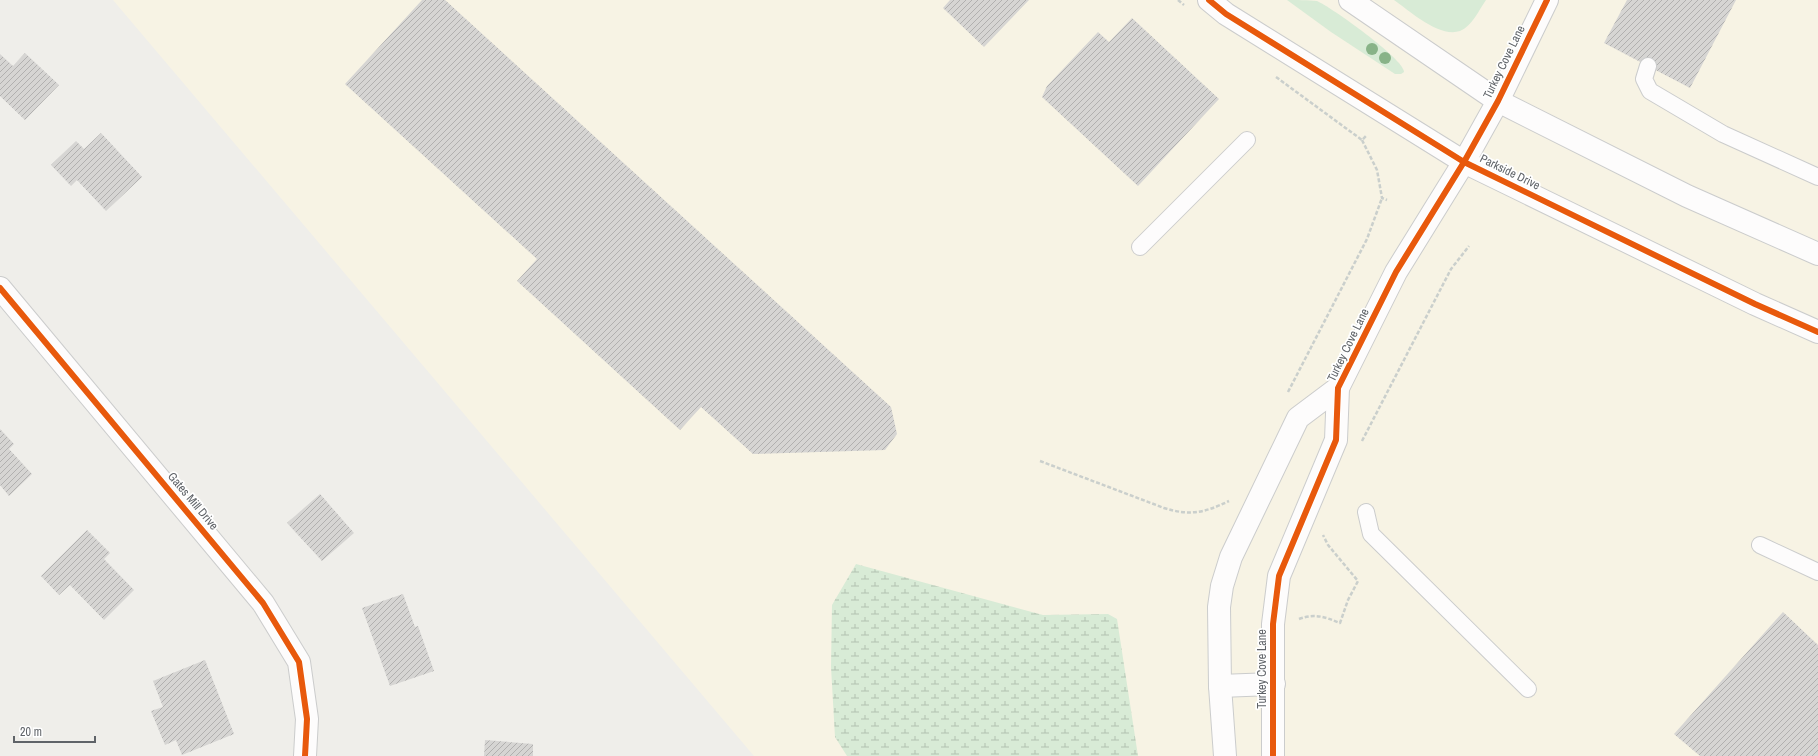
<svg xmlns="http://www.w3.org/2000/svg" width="1818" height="756" viewBox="0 0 1818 756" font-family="'Archivo Narrow',sans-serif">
<defs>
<pattern id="wetland-marsh" width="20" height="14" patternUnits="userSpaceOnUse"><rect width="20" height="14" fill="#d8ebd6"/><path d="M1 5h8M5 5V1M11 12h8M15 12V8" fill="none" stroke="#b2c2b1"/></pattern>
<pattern id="building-hatch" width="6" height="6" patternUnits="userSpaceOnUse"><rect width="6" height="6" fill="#d6d5d3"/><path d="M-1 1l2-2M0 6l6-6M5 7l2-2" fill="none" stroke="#b1b0af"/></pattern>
</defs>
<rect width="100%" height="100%" fill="#efeeea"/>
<polygon fill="#f7f3e4" points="113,0 1818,0 1818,756 754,756"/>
<g fill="#d8ebd6">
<path d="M1287,0C1295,0 1310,0 1317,1C1331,7 1404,59 1404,72L1401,74H1395L1331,32Z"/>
<path d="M1394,0H1486C1479,10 1472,26 1460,31C1439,38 1410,11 1394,0Z"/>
</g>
<polygon fill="url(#wetland-marsh)" points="856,564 1043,615 1108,614 1117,619 1138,756 847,756 835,737 831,667 832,605"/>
<g fill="url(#building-hatch)">
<polygon points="422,0 445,0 891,407 897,434 885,450 753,454 701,407 680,430 517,281 537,259 345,84"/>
<polygon points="950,0 1029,0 984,47 943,8"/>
<polygon points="1627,0 1736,0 1690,88 1604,43"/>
<polygon points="1132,18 1219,99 1138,186 1042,97 1047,86 1098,32 1109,42"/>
<polygon points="25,53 59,85 25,120 0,96 0,54 13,66"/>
<polygon points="101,133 142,177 106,211 77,180 71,186 51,165 76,141 84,149"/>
<polygon points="0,429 14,444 9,449 32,474 9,496 0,485"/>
<polygon points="320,494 354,533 322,561 287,523"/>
<polygon points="87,530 110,553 104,559 134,590 104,620 70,585 59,595 41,576"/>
<polygon points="403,594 415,627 418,626 434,671 390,686 362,608"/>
<polygon points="1783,612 1818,645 1818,756 1700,756 1674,734"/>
<polygon points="205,660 234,734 182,755 176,740 165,745 151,711 163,707 153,681"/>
<polygon points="485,740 533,744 533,756 484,756"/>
</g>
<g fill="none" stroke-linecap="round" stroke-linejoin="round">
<defs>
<g id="service">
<polyline points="1648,66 1644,79 1650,91 1723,134 1818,177"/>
<polyline points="1140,247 1247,140"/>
<polyline points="1366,512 1371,534 1528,689"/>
<polyline points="1760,545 1818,572"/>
</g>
<g id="minor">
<polyline points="0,288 263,603 299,662 307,719 305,756"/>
<polyline points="1220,686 1274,684"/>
<polyline points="1225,756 1220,686 1219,607 1222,586 1231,557 1298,418 1338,388"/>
<polyline points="1273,756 1273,624 1279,576 1336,440 1338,388 1396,272 1464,162 1498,101 1547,0"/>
</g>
<g id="tertiary">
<polyline points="1209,0 1226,14 1464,162 1755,304 1818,332"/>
<polyline points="1350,0 1498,101 1687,196 1818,254"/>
</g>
</defs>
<use href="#service" stroke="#cbcccc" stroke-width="18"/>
<use href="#minor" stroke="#cbcccc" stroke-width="24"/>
<use href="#tertiary" stroke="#cbcccc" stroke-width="24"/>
<g stroke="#cacfcc" stroke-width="2.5" stroke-dasharray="4 2" stroke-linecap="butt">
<polyline points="1178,0 1184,5"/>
<polyline points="1276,77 1362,140 1366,136"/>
<polyline points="1362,140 1377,170 1382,198 1387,200"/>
<polyline points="1288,392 1367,239 1382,198"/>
<polyline points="1362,441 1451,269 1469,246"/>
<path d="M1040,461L1164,508C1190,516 1204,513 1229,501"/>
<path d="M1299,619C1315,613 1325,617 1340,623L1348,600L1358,581L1328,545L1323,535"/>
</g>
<use href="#service" stroke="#fdfcfc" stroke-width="16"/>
<use href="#minor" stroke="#fdfcfc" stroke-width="22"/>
<use href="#tertiary" stroke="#fdfcfc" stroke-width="22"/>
<defs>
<g id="cycleway">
<polyline points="1209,0 1226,14 1464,162 1755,304 1818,332"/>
<polyline points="0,288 263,603 299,662 307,719 305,756"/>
<polyline points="1273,756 1273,624 1279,576 1336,440 1338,388 1396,272 1464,162 1498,101 1547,0"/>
</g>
</defs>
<use href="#cycleway" stroke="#fff" stroke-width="8"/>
<use href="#cycleway" stroke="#e8590c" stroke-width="6"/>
</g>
<g fill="#88b388">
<circle cx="1372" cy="49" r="6"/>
<circle cx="1385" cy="58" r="6"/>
</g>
<g text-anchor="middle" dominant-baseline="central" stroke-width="3.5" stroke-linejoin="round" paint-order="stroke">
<g font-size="12" fill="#5f6368" stroke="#fff">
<text transform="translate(1504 62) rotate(-64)">Turkey Cove Lane</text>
<text transform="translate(1510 172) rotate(26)">Parkside Drive</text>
<text transform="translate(1348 345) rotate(-64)">Turkey Cove Lane</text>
<text transform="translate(193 501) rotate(50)">Gates Mill Drive</text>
<text transform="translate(1262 669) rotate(-90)">Turkey Cove Lane</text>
</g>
</g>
<path d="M14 736v6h81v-6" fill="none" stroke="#5f6368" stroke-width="2"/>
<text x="20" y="736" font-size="12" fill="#5f6368" stroke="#ffffff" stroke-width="3" paint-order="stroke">20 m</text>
</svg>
